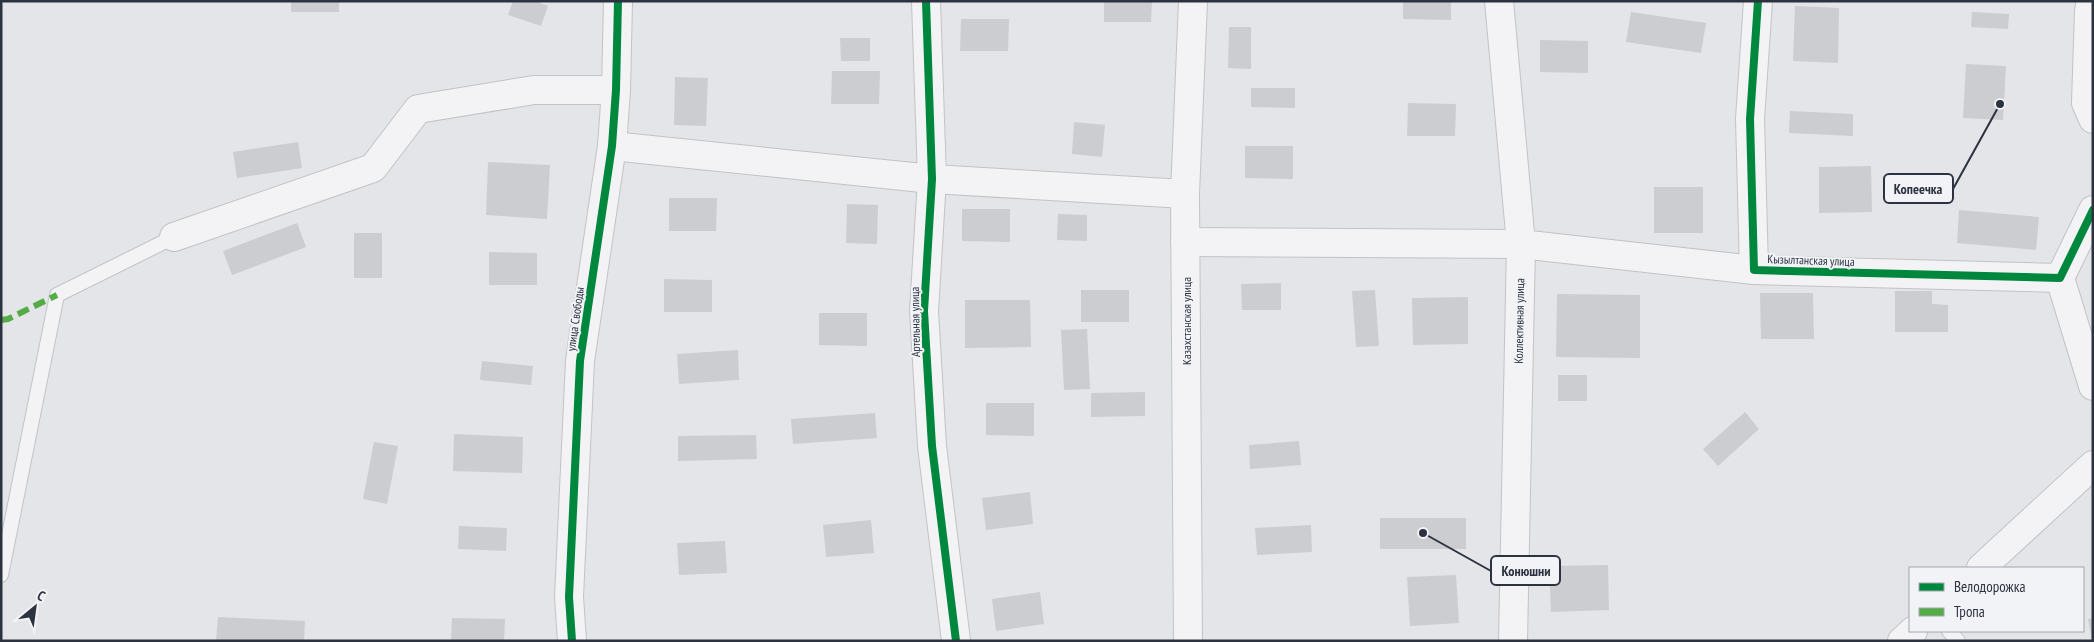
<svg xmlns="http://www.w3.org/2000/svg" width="2094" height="642" viewBox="0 0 2094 642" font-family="'PT Sans Narrow',sans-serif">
<rect width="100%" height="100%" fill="#e3e5e8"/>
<g fill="#cccdd0">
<rect x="291" y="1" width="48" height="11"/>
<polygon points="513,1 535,1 548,6 541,26 508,15"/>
<polygon points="1104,1 1152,1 1151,22 1104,22"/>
<polygon points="1403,1 1451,1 1451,20 1403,19"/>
<polygon points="1795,6 1839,8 1838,63 1793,61"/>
<polygon points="1631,12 1706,23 1701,53 1626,42"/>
<polygon points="1972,12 2009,14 2008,29 1971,27"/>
<polygon points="961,19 1009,19 1008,51 960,51"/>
<polygon points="1229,27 1251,27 1251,69 1228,68"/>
<polygon points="840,38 870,38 870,61 841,61"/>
<polygon points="1540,40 1588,41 1588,73 1540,72"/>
<polygon points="1966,64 2006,66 2003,120 1963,118"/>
<polygon points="832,71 880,71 879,104 831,104"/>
<polygon points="675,77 708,78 706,126 674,125"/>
<polygon points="1251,88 1295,88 1295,108 1251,107"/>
<polygon points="1408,103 1456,104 1455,136 1407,136"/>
<polygon points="1790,111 1853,114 1853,136 1789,133"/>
<polygon points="1074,122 1105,125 1102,157 1072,154"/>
<polygon points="298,142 302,168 237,178 233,152"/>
<polygon points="1245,146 1293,146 1293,179 1245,178"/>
<polygon points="488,162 550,165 547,219 486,215"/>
<polygon points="1871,166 1872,212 1819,213 1819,167"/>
<rect x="1654" y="187" width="49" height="46"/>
<polygon points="669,198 717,198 716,231 669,231"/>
<polygon points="847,204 878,205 877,244 846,243"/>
<polygon points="962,209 1010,209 1010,242 962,241"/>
<polygon points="1959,210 2039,217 2036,250 1957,243"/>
<polygon points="1058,214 1087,215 1087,241 1057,240"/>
<polygon points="297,223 306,247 232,275 223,251"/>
<rect x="354" y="233" width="28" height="45"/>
<polygon points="489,252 537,253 537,285 489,285"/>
<polygon points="664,279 712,280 712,312 664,312"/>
<polygon points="1281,283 1281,310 1242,310 1241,284"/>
<rect x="1081" y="290" width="48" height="32"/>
<polygon points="1375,290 1379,346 1356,347 1352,291"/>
<polygon points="1895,291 1932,291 1932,304 1948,305 1948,332 1895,332"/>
<polygon points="1760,293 1813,293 1814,339 1761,339"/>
<polygon points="1557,294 1640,295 1640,358 1556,357"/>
<polygon points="1468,297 1468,344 1413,345 1412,298"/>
<polygon points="965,300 1030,300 1031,347 965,348"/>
<polygon points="819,313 867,313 867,346 819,345"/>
<polygon points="1087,329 1090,389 1064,390 1061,330"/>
<polygon points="738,350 739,380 679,384 677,354"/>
<polygon points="482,361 533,366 531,385 480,380"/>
<rect x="1558" y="375" width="29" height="26"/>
<polygon points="1145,392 1145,416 1091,417 1091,393"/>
<polygon points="986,403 1034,403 1034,436 986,435"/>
<polygon points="1745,412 1759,429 1718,466 1703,449"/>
<polygon points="875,413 877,438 793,444 791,419"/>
<polygon points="454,434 523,437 522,473 453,471"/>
<polygon points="756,435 757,459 678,461 678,436"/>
<polygon points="1299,441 1301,465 1250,469 1249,445"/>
<polygon points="374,442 398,446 387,504 363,499"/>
<polygon points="1030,492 1033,524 986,530 982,498"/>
<rect x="1380" y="518" width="86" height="31"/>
<polygon points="871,520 874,553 826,557 823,525"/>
<polygon points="1311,525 1312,552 1257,555 1255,528"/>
<polygon points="459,526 507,528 506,551 458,549"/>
<polygon points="725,541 727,573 679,575 677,543"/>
<polygon points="1608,565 1609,610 1551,612 1549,566"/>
<polygon points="1456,575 1459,623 1410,626 1407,577"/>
<polygon points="1040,592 1044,624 996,631 992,599"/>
<polygon points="218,617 305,621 304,641 216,641"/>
<polygon points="452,618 505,619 504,641 451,641"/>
<polygon points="2093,618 2093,641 2092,641 2088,619"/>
</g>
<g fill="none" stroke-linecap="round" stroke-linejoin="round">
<defs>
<g id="lane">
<polyline points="1,575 57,295 174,237"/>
<polyline points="1949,631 1958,641"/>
</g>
<g id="street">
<polyline points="926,1 932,179 924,311 932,446 956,641"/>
<polyline points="1499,1 1521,244 1513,641"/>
<polyline points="1758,1 1750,119 1754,270 2060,278 2093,210"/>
<polyline points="2091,1 2089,11 2086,103 2093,119"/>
<polyline points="612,146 932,179 1185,194"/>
<polyline points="174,237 373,168 418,109 534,90 616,90"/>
<polyline points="1185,242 1521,244 1754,270"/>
<polyline points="2060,278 2093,386"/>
<polyline points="1981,568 2093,465"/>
<polyline points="572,641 569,597 580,361 612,146 616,90 618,1"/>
<polyline points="1188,641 1185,194 1193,1"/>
<polyline points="1902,641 1913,631"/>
</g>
</defs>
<use href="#lane" stroke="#c2c3c6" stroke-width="16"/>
<use href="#street" stroke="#c2c3c6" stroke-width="30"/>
<use href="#lane" stroke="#f3f3f5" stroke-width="14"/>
<use href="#street" stroke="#f3f3f5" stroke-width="28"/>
<polyline stroke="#54ac46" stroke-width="6" stroke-dasharray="12 6" stroke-linecap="butt" points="1,320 8,319 57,295"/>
<defs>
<g id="cycleway">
<polyline points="926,1 932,179 924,311 932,446 956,641"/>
<polyline points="1758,1 1750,119 1754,270 2060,278 2093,210"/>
<polyline points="572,641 569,597 580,361 612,146 616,90 618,1"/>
</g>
</defs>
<use href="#cycleway" stroke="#f2f3f7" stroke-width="11"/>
<use href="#cycleway" stroke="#00873e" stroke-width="8"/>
</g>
<g text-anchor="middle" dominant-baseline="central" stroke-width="4" stroke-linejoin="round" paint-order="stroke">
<g font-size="12" fill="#2c323f" stroke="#f2f3f7">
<text transform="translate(1811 260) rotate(2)">Кызылтанская улица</text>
<text transform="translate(575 319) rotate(-82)">улица Свободы</text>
<text transform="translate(1186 321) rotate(-90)">Казахстанская улица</text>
<text transform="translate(1519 321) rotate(-89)">Коллективная улица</text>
<text transform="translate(915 322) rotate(-91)">Артельная улица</text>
</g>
</g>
<path fill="none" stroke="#2c323f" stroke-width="2" d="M2000 104L1953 189M1423 533L1491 571"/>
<g fill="#2c323f" stroke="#f2f3f7" stroke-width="2">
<circle cx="2000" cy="104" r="5"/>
<circle cx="1423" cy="533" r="5"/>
</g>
<g fill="#f2f3f7" stroke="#2c323f" stroke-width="2">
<rect x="1884" y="174" width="69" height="29" rx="5"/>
<rect x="1491" y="556" width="69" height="29" rx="5"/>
</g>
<g font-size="14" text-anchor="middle" font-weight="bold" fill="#2c323f">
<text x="1918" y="194">Копеечка</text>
<text x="1526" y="576">Конюшни</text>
</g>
<rect width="2094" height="642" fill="none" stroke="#2c323f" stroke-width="5"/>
<rect x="1909" y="567" width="175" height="65" fill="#f2f3f7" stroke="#a3a6ad"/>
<rect x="1919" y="583" width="25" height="8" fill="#00873e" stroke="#a3a6ad"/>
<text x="1954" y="592" font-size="15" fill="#2c323f">Велодорожка</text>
<rect x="1919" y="608" width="25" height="8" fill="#54ac46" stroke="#a3a6ad"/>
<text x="1954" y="617" font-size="15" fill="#2c323f">Тропа</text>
<g transform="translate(35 607) rotate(29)" stroke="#f2f3f7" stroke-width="4" paint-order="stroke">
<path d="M0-4L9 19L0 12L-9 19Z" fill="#2c323f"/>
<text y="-8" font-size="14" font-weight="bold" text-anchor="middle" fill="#2c323f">С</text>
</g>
</svg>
